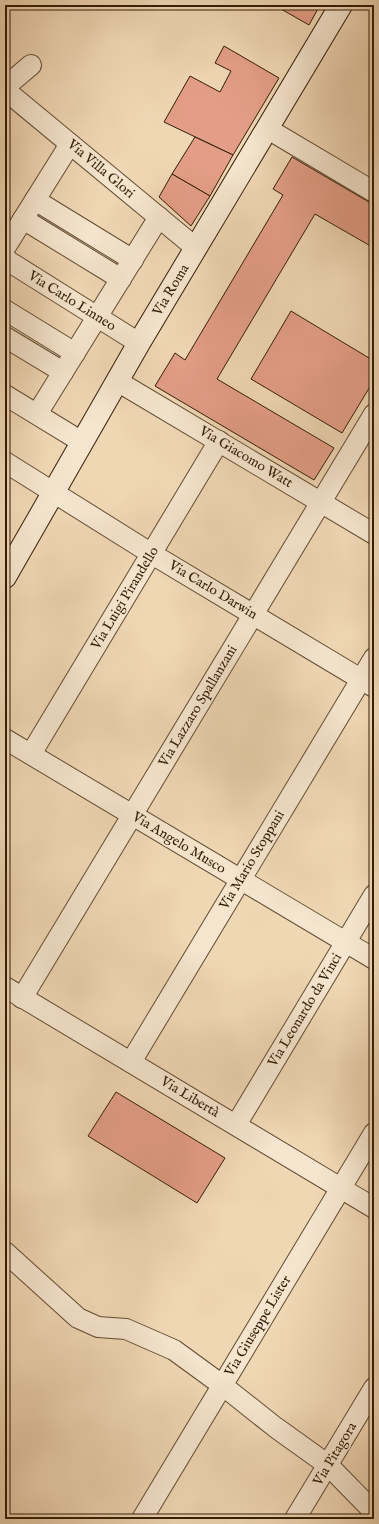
<svg xmlns="http://www.w3.org/2000/svg" width="379" height="1524" viewBox="0 0 379 1524" font-family="'IM FELL English',serif">
<rect width="100%" height="100%" fill="#f0d7b4"/>
<filter id="stains"><feTurbulence type="fractalNoise" baseFrequency=".005" numOctaves="4"/><feColorMatrix values="0 0 0 0 .2 0 0 0 0 .09 0 0 0 0 .02 0 0 0 .5 -.17"/></filter>
<radialGradient id="worn" r=".72"><stop offset=".6" stop-color="#630" stop-opacity="0"/><stop offset="1" stop-color="#630" stop-opacity=".3"/></radialGradient>
<g fill="#e49e87" stroke="#321d06">
<polygon points="274,5 320,5 309,25"/>
<polygon points="224,46 279,78 233,155 164,122 190,76 220,92 231,71 215,63"/>
<polygon points="195,137 233,155 210,196 172,174"/>
<polygon points="292,157 374,205 374,248 315,214 217,379 334,448 314,480 155,386 175,353 185,360 283,195 273,189"/>
<polygon points="172,174 210,196 191,226 159,197"/>
<polygon points="291,311 374,361 374,380 342,433 251,379"/>
<polygon points="116,1092 225,1158 197,1203 88,1136"/>
</g>
<g fill="none" stroke-linecap="round" stroke-linejoin="round">
<defs>
<g id="street">
<polyline points="5,87 31,65"/>
<polyline points="5,90 196,248"/>
<polyline points="268,129 374,192"/>
<polyline points="35,200 133,260"/>
<polyline points="23,219 121,279"/>
<polyline points="5,248 70,144"/>
<polyline points="5,259 139,343"/>
<polyline points="5,310 75,353"/>
<polyline points="5,337 63,372"/>
<polyline points="117,381 374,534"/>
<polyline points="5,395 82,442"/>
<polyline points="37,414 159,217"/>
<polyline points="5,462 152,554 374,687"/>
<polyline points="5,739 374,959"/>
<polyline points="31,754 219,441"/>
<polyline points="5,987 374,1208"/>
<polyline points="22,998 374,414"/>
<polyline points="131,1062 374,658"/>
<polyline points="236,1125 374,895"/>
<polyline points="5,1252 78,1318 98,1327 126,1329 174,1350 222,1385 275,1427 328,1465 374,1512"/>
<polyline points="142,1519 374,1133"/>
<polyline points="295,1519 374,1388"/>
</g>
<polyline id="secondary" points="5,577 139,343 341,5"/>
</defs>
<use href="#street" stroke="#624c32" stroke-width="22"/>
<use href="#secondary" stroke="#321d06" stroke-width="24"/>
<use href="#street" stroke="#f5e5ce" stroke-width="20"/>
<use href="#secondary" stroke="#f5e5ce" stroke-width="22"/>
</g>
<g text-anchor="middle" dominant-baseline="central" stroke-width="3.5" stroke-linejoin="round" paint-order="stroke">
<g font-size="14" fill="#321d06" stroke="#f5e5ce">
<text transform="translate(101 169) rotate(40)">Via Villa Glori</text>
<text transform="translate(171 290) rotate(-59)">Via Roma</text>
<text transform="translate(72 301) rotate(32)">Via Carlo Linneo</text>
<text transform="translate(246 457) rotate(31)">Via Giacomo Watt</text>
<text transform="translate(213 590) rotate(31)">Via Carlo Darwin</text>
<text transform="translate(125 598) rotate(-59)">Via Luigi Pirandello</text>
<text transform="translate(198 706) rotate(-59)">Via Lazzaro Spallanzani</text>
<text transform="translate(179 843) rotate(31)">Via Angelo Musco</text>
<text transform="translate(252 860) rotate(-59)">Via Mario Stoppani</text>
<text transform="translate(305 1010) rotate(-59)">Via Leonardo da Vinci</text>
<text transform="translate(190 1097) rotate(31)">Via Libertà</text>
<text transform="translate(258 1326) rotate(-59)">Via Giuseppe Lister</text>
<text transform="translate(335 1454) rotate(-59)">Via Pitagora</text>
</g>
</g>
<rect width="379" height="1524" fill="none" stroke="#f0d7b4" stroke-width="20"/>
<rect x="6" y="6" width="367" height="1512" fill="none" stroke="#321d06" stroke-width="2"/>
<rect x="10" y="10" width="359" height="1504" fill="none" stroke="#321d06"/>
<rect width="100%" height="100%" filter="url(#stains)"/>
<rect width="100%" height="100%" fill="url(#worn)"/>
</svg>
